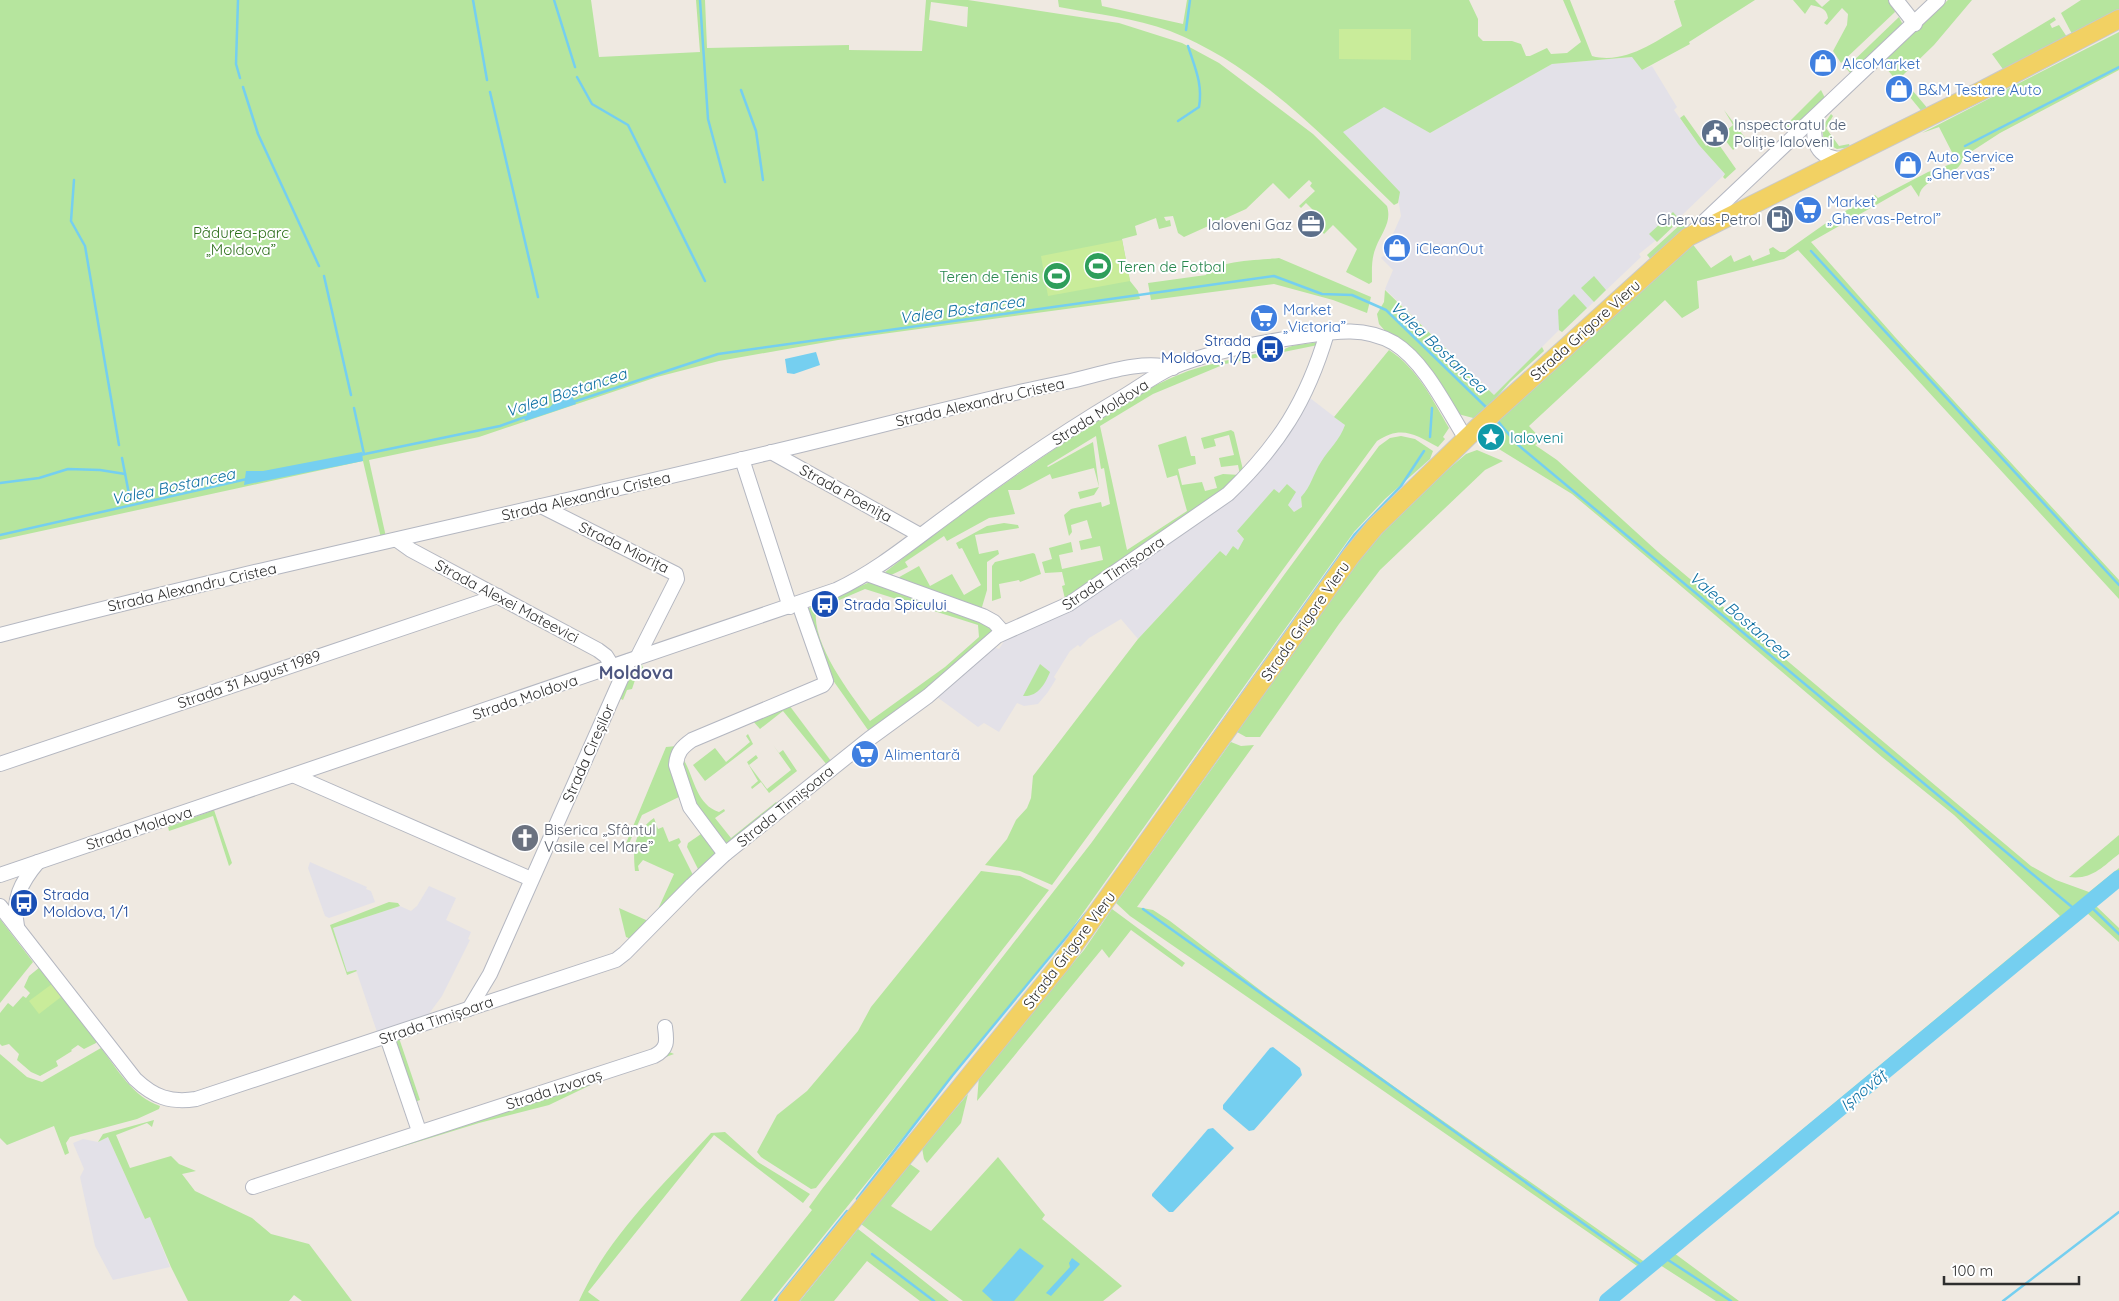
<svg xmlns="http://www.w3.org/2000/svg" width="2119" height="1301" viewBox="0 0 2119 1301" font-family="Quicksand,sans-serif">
<rect width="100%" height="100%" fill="#efe9e1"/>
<g fill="#e3e1e8">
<polygon points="1633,57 1642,70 1652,66 1677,107 1674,110 1699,145 1725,174 1655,241 1639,254 1641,257 1562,332 1559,330 1494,395 1385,289 1393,270 1381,258 1391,249 1388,245 1401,216 1398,198 1342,132 1384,106 1430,133 1552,64"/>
<polygon points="1310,398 1345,425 1341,436 1320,464 1307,491 1301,497 1302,507 1294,512 1288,505 1288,484 1278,493 1274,489 1237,532 1244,539 1238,551 1233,546 1226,556 1220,551 1138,639 1121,619 1089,638 1080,647 1078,645 1070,651 1054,677 1056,679 1048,692 1038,704 1024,706 1017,703 999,732 984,723 978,727 937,697 948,688 956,676 994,647 999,649 1006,638 1262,465 1297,422"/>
<polygon points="310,862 367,887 366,889 371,891 375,902 329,918 325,916 308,868"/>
<polygon points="429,886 456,898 446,920 471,932 468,939 470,940 442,996 428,1015 377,1032 356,970 347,973 333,928 400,906 411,911 417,906"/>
<polygon points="108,1137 145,1219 150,1217 170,1267 113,1280 95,1246 80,1177 84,1169 73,1143 83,1139 98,1142"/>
</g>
<g fill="#b6e59e" fill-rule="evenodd">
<path d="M0,0H591L599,57L700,52L696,0H705L707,48L849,45V50L922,51L926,0H968L1119,23L1182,43L1219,63L1313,134L1387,206C1392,222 1382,232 1376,247C1371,259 1372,270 1372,282L1369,284L1346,272L1357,249L1333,225L1324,234L1318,227L1324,221L1306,203L1301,208L1299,206L1315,191L1310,186L1312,183L1309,180L1289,199L1273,183L1246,209L1184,237L1178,233L1173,216L1164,217L1166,221L1170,220L1171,226L1159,229L1156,218L1135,226L1137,235L1122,239L1130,281L1138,291L1140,299L838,340L719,361L657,377L479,437L369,460L386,537L381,538L363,461L0,540ZM931,2L968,7L967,27L929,20Z"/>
<path d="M1058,0H1101L1102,6L1183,24L1187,0H1469L1478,19V36L1483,41H1512L1521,44L1526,56H1530L1547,48L1551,54L1567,53L1581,42L1563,0H1570L1592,56C1625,65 1656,41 1682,26L1674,1L1676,0H1755L1689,42L1690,44L1642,70L1632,57L1552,64L1430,133L1384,107L1343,132L1400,192L1398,203L1394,205C1327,140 1259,66 1170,31C1135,18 1096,14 1059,7Z"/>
<path d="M1793,0H1815L1822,7L1830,0H1891L1895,12L1841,63L1833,51L1847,25L1848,14L1842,8L1827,25L1824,23L1828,18C1827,8 1819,7 1811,5L1805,14Z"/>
<polygon points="1948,0 1972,0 1934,45 1901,77 1929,110 1923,113 1882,63"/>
<polygon points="2081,0 2119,0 2119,9 2072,34 2061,13"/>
<polygon points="1899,17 1903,25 1851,74 1846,68"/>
<polygon points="2054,17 2056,20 2050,24 2052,28 2059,25 2067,37 2005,72 1992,54"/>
<path d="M2119,32V70L2000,133L1963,157C1961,179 1922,174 1919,197L1911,185L1811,242L1895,337L2119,580V599L1798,250L1784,259L1697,281L1699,308L1682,318L1665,300L1529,426L1543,441L1535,445L1557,460L1658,552L2031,866L2056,880L2089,892L2119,868V885L2095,905L2119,928V942L2086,912L1674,1253L1739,1301H1716L1660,1265L1616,1301H1600L1640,1268L1130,916L1116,903L1231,742L1241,746L1254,745L1137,907L1153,910L1170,921L1264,993L1406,1095L1646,1263L1756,1168L2060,916L1954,815L1882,757L1609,525L1572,494L1494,446L1484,435L1486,427L1691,242L1711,268L1731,255L1734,262L1750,255L1753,261L1770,254L1769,249L1773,247L1780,252H1785L1836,216L1875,195L1878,198L1928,172L1957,162L1939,127L1922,133Z"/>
<polygon points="1821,90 1825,98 1789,133 1784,127"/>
<polygon points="1724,110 1746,139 1733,150 1721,135 1733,125"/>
<polygon points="1831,114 1833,116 1826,128 1839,146 1849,144 1850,147 1837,149 1824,142 1822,127"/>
<polygon points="1684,115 1706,146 1715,139 1736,169 1725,179 1723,177 1725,174 1699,145 1680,118"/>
<polygon points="1673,212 1680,220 1657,242 1649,234"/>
<polygon points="1682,223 1685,227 1684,232 1652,261 1647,255"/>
<path d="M1279,258L1371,297L1367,313L1333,300L1274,284L1151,300L1148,283L1206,275C1213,260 1263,260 1279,258Z"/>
<polygon points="1594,276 1606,290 1594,302 1581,288"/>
<polygon points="1385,290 1494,395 1542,347 1544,351 1510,382 1477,419 1458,414 1379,324 1377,314 1384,302"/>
<polygon points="1574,294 1587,308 1562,332 1559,330 1558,310"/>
<path d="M1317,342L1318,345L1225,364L1153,394L1100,426L1127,550L1187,511L1177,475L1167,478L1158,445L1186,436L1191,456H1195L1196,464L1178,469L1182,485L1202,482L1205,491L1217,488L1214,477L1223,474L1240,475L1238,465L1221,467L1219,458L1234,455L1229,435L1214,439L1216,446L1204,449L1201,438L1231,430L1234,432L1244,474L1233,486L1065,599L1062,586L1065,585L1062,572L1045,573L1042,562L1052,559L1049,548L1071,542L1073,552L1059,555L1062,569L1103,560L1100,546L1081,550L1079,541L1092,538L1087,520L1071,525L1072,532L1069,536L1064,515L1071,509L1101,502L1102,507L1110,504L1104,468L1101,469L1096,436L1047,466L1048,467L1093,442L1099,487L1094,495L1080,499L1078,492L1099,487L1094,468L1052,479L1050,474L1020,490H1008L1015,514L989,518L947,541L944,536L905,562L908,567L889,576L884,573C944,526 1006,482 1069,439C1107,414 1145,387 1188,371C1210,364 1232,359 1255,354C1267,356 1279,352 1289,347C1297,344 1309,344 1317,342Z"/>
<path d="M1389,350C1418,369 1432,399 1449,428L1443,437L1445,439L1438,447C1415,434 1401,425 1377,441L1052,885L1020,871L985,865L1007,839L1016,820L1027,808L1031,798L1033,776L1138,639L1220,551L1226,556L1233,546L1238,550L1244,539L1237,531L1274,489L1279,493L1287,484L1296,492L1288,505L1294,512L1302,507L1301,497C1311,487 1313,474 1321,462C1329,449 1340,440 1345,425L1334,417Z"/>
<polygon points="1401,436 1415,439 1433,451 1430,459 1385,499 1354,532 1073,927 771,1301 740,1301 812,1210 809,1207 822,1189 1092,842 1284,575 1379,446 1390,438"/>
<polygon points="1477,450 1503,461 1485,470 1380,570 1339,624 1260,737 1246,737 1237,732 1358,558 1416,497 1466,454"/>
<polygon points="1004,523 1018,525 1019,528 975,535 979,554 998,550 999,554 987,562 987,590 982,607 979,608 894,580 919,566 930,586 952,574 964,595 981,585 962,548 959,549 956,543 987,526"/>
<polygon points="1033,553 1035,554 1041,574 1020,582 1019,580 999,584 1001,598 992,601 992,566 995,562"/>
<path d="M870,582L989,622L992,628L991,633L938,683L872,731L868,730L825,669L807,616L809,608ZM865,589L978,625L979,637L945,667L870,721C850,693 812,645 816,610Z"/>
<path d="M1040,664L1050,672C1045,684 1038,697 1023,696Z"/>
<polygon points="642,665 645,674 636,677 632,689 627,690 623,700 619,698 631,669"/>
<polygon points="789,705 831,761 827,765 783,711 760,729 752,720"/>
<polygon points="748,734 753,744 705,781 693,765 715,748 726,762 750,742 746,736"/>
<polygon points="773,745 779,753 783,750 797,771 769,793 761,782 752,789 751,787 758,781 747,762 756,755 758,758 749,765 767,789 791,770"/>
<polygon points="677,746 681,796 642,815 625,852 622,853 666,747"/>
<path d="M680,754C694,772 694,804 719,812L724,809L725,811L715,818L731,838L776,802L778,804L730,842L725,843L698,815Z"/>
<polygon points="214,810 232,863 229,866 213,816 169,831 168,827"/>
<path d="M654,818L658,829L663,827L669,842L679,838L681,842L678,845L694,877L654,918L674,874L643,860L638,866L639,871H635C633,848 633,833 654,818Z"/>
<polygon points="701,834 705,835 716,852 716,858 699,871 687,847 688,843"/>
<path d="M2119,835V854C2102,867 2092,880 2069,877Z"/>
<polygon points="981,871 1020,876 1049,890 816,1188 811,1189 761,1157 757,1152 777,1115 807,1091 858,1031 871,1007"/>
<polygon points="389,902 398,903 400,906 333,928 347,972 356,970 357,971 347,975 330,925"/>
<polygon points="619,908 646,920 646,924 631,939 626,937"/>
<polygon points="1112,909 1185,963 1182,967 1131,930 1109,958 1102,949 977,1101 979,1076 1084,950"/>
<polygon points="0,919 33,962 0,1003"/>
<polygon points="40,967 97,1039 96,1043 84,1049 78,1045 71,1050 72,1051 56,1061 58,1066 40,1076 31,1072 17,1060 19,1054 9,1044 2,1046 0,1044 0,1013 8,1003 13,1007 23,996 26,998 30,993 24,987 29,976"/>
<polygon points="399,1038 420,1100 412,1103 393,1040"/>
<path d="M101,1048C118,1070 133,1097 160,1106L159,1109L137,1119L70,1137L66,1143L69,1153L65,1155L54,1126L7,1145L0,1138V1054L27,1077L42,1082Z"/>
<polygon points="667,1051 674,1054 599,1081 549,1105 479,1123 265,1189"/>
<polygon points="968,1094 961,1123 927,1163 924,1159 922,1148"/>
<polygon points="154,1120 152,1127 147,1123 116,1135 130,1168 171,1156 179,1164 196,1171 182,1174 195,1191 252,1218 271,1234 309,1244 352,1301 302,1301 294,1295 289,1301 188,1301 171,1267 150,1217 145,1219 108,1137 98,1142 103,1134"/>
<path d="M725,1132L758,1162L810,1194L803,1203L714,1135L588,1292L600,1301H579C609,1235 663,1185 711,1133Z"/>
<polygon points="998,1157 1045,1215 1042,1219 1122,1286 1103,1301 963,1301 861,1224 910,1164 920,1171 891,1206 931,1231"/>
<polygon points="858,1229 867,1236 949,1301 920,1301 867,1261 834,1301 800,1301"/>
</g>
<g fill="#c9ec9a">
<polygon points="1339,29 1411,29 1411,60 1339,59"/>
<polygon points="1122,240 1130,281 1048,296 1041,256"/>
<polygon points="52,984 61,997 39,1014 29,1001"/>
</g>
<g fill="#75cff0">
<polygon points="816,352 820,365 794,374 787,373 785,359"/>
<polygon points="568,388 576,404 525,421 524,417 527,415 526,408 549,408 553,404 550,394"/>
<polygon points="362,452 363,461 244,485 246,471 263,471"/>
<polygon points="1273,1047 1300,1068 1302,1075 1254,1130 1249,1131 1223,1109 1223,1105 1270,1048"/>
<polygon points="1213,1128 1234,1148 1173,1212 1169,1212 1152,1196 1152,1194 1208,1129"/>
<polygon points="1020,1248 1044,1266 1014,1301 993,1301 982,1291"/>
<polygon points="1072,1258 1080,1264 1051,1296 1046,1293 1070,1267 1069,1263"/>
</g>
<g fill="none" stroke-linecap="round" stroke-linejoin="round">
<g stroke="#75cff0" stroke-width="2.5">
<polyline points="238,0 236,64 240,78"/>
<polyline points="473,0 487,80"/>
<polyline points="554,0 575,67"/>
<polyline points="700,0 708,119 725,182"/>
<polyline points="1186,30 1190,0"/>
<polyline points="577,77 592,104 628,125 705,281"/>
<polyline points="243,87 258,134 319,266"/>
<polyline points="741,90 756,131 763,180"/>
<polyline points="490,92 538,297"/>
<path d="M1178,121L1199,107C1203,84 1195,68 1188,46"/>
<polyline points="1965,146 2119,67"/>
<polyline points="74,180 71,221 85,246 119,445"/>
<polyline points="1811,251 2119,585"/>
<polyline points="324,276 351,395"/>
<polyline points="573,402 718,354 1274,276 1322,294 1352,295 1386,310 1488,409"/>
<polyline points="354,408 364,454"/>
<polyline points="1496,419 1517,444 2078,912"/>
<polyline points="1430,437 1432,408"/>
<polyline points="360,455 500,426 525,417"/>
<polyline points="122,458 129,494"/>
<polyline points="0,483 39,478 68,469 100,470 125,474"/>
<polyline points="0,535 247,479"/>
<polyline points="1191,766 1355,534 1401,486 1424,451"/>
<polyline points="2088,904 2119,934"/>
<polyline points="1143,909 1647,1269"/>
<polyline points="857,1199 952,1076 1086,913"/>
<polyline points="872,1254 934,1301"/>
<polyline points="1662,1256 1731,1301"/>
<polyline points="775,1301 847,1211"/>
<polyline points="2003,1301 2119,1212"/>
</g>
<polyline stroke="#75cff0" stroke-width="16" points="1607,1301 2119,878"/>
<defs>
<g id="minor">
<polyline points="1896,0 1915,24"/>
<path d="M1817,116C1810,141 1816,160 1846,159"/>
<polyline points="1695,230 1938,0"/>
<polyline points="771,452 920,535"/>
<polyline points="742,459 790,607"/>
<polyline points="541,506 676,574 677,579 637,658"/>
<polyline points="397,540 411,550 598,650 606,656 613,667"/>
<polyline points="867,574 983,616 994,622 1003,632"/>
<path d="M0,635C256,568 515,514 772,452C870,429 967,402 1066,382C1100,375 1139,359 1173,368"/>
<polyline points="0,764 498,596"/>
<polyline points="295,776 531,879"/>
<path d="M725,854L690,807L676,765C677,752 682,747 692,740L823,685L826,681L799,604"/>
<path d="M0,875L836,590C879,570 916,538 955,510C1008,470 1064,432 1121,398C1138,388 1155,375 1173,367C1212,351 1257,343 1298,337C1331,332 1363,325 1394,343C1425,362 1447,409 1466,439"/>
<path d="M0,906L135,1079C154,1097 170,1103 196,1099L616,960L625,953L692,885L725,854L869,739L928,696L997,636L1069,604L1228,494C1279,445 1307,401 1327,333"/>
<path d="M17,926C12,900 21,882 38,862"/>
<polyline points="469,1009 490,974 629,661"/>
<polyline points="387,1037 419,1131"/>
<path d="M253,1187L654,1056C668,1049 667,1041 665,1027"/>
</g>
<polyline id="major" points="787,1301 1062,962 1351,556 1375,527 1478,427 1688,237 1981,91 2119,19"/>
</defs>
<use href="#minor" stroke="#b4b7c1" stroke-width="16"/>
<use href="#major" stroke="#c9c9c9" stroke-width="20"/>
<use href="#minor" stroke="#fff" stroke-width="14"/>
<use href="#major" stroke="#f2d163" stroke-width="18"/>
</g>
<defs>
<symbol id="shop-disc" viewBox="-11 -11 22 22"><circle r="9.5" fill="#3f7fe0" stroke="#fff"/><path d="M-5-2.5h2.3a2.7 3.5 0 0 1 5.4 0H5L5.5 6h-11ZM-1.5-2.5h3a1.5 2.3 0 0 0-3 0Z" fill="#fff"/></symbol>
<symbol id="civic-disc" viewBox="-11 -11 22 22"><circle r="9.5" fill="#5c6f8a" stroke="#fff"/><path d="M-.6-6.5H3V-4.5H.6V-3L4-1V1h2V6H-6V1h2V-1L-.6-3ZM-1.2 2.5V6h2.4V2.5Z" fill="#fff"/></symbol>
<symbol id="supermarket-disc" viewBox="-11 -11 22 22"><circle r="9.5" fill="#3f7fe0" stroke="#fff"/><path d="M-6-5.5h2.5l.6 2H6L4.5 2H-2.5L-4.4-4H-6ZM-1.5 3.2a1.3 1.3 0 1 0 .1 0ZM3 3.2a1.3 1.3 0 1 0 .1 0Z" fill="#fff"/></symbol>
<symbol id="fuel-disc" viewBox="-11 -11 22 22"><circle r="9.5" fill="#5c6f8a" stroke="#fff"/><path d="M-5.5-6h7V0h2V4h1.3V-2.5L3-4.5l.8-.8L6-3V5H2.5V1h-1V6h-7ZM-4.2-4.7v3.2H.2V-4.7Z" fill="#fff"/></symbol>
<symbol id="office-disc" viewBox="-11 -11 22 22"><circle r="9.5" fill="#5c6f8a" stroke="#fff"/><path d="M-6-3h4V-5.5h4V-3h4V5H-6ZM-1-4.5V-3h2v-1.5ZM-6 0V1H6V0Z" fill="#fff"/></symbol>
<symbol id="stadium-disc" viewBox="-11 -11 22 22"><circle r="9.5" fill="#2e9e5b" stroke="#fff"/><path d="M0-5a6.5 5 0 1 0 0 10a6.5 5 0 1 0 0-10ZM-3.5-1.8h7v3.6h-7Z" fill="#fff"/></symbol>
<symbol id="bus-disc" viewBox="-11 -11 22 22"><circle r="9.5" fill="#1a4fb4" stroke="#fff"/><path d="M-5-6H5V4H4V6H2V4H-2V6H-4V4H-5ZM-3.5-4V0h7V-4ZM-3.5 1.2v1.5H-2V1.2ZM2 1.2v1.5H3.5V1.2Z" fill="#fff"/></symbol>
<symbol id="sight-disc" viewBox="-11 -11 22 22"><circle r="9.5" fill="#0f9aa8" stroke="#fff"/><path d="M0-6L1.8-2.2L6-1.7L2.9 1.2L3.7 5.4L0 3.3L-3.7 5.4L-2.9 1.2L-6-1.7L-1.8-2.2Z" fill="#fff"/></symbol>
<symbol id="church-disc" viewBox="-11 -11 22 22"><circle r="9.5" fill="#6b7280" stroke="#fff"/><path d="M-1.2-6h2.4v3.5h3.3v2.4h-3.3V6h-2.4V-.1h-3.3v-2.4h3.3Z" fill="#fff"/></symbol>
</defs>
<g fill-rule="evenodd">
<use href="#shop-disc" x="1807" y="47" width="32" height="32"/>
<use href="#shop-disc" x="1883" y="73" width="32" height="32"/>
<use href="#civic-disc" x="1699" y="117" width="32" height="32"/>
<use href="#shop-disc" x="1892" y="149" width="32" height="32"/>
<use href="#supermarket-disc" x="1792" y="194" width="32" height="32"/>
<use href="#fuel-disc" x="1764" y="203" width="32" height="32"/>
<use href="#office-disc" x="1295" y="208" width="32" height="32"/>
<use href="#shop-disc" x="1381" y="232" width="32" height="32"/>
<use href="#stadium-disc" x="1082" y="250" width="32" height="32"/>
<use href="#stadium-disc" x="1041" y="260" width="32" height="32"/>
<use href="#supermarket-disc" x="1248" y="302" width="32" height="32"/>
<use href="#bus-disc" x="1254" y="333" width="32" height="32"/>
<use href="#sight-disc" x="1475" y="421" width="32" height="32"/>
<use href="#bus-disc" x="809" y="588" width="32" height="32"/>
<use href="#supermarket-disc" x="849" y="738" width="32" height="32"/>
<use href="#church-disc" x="509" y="822" width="32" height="32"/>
<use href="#bus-disc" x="8" y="887" width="32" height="32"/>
</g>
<g text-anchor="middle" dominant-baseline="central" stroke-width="4" stroke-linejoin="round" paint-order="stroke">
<g font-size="15" fill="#366cbe" stroke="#fff" text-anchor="start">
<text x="1842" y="63">AlcoMarket</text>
<text x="1918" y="89">B&amp;M Testare Auto</text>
<text x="1927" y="156">Auto Service<tspan x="1927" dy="17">„Ghervas”</tspan></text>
<text x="1827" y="201">Market<tspan x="1827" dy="17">„Ghervas-Petrol”</tspan></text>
<text x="1416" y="248">iCleanOut</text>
<text x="1283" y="309">Market<tspan x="1283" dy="17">„Victoria”</tspan></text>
<text x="884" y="754">Alimentară</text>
</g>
<g font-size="15" fill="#4e5e75" stroke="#fff" text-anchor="end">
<text x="1734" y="124" text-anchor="start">Inspectoratul de<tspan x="1734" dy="17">Poliție Ialoveni</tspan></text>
<text x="1761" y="219">Ghervas-Petrol</text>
<text x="1292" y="224">Ialoveni Gaz</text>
</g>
<g font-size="15" fill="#2c6e1b" stroke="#fff">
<text x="241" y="232">Pădurea-parc<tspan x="241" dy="17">„Moldova”</tspan></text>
</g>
<g font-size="15" fill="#27864d" stroke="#fff" text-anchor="start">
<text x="1117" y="266">Teren de Fotbal</text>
<text x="1038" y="276" text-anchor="end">Teren de Tenis</text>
</g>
<g font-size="15" fill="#2e2e2e" stroke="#fff">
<text transform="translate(1585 330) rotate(-42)">Strada Grigore Vieru</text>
<text transform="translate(980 402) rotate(-13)">Strada Alexandru Cristea</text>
<text transform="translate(1100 412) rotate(-32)">Strada Moldova</text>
<text transform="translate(846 493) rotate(29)">Strada Poenița</text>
<text transform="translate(586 496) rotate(-13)">Strada Alexandru Cristea</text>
<text transform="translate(624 547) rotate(26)">Strada Miorița</text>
<text transform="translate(1113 573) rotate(-34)">Strada Timișoara</text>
<text transform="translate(192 587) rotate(-13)">Strada Alexandru Cristea</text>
<text transform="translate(507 601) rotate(28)">Strada Alexei Mateevici</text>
<text transform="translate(1305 621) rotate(-55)">Strada Grigore Vieru</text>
<text transform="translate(249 679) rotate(-19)">Strada 31 August 1989</text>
<text transform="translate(525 697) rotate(-19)">Strada Moldova</text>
<text transform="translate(588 753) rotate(-66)">Strada Cireșilor</text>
<text transform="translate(785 806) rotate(-39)">Strada Timișoara</text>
<text transform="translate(139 828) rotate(-18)">Strada Moldova</text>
<text transform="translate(1069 950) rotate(-53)">Strada Grigore Vieru</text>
<text transform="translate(436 1020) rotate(-19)">Strada Timișoara</text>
<text transform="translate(554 1089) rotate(-18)">Strada Izvoraș</text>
</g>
<g font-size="15" fill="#164399" stroke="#fff" text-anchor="start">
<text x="1251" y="340" text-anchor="end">Strada<tspan x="1251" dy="17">Moldova, 1/B</tspan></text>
<text x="844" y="604">Strada Spicului</text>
<text x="43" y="894">Strada<tspan x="43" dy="17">Moldova, 1/1</tspan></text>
</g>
<g font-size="15" fill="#0d838f" stroke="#fff" text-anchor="start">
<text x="1510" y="437">Ialoveni</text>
</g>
<g font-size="15" fill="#5b616d" stroke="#fff" text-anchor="start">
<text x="544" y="829">Biserica „Sfântul<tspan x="544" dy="17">Vasile cel Mare”</tspan></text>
</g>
<g font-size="16" font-style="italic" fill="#0d6fa3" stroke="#fff">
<text transform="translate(962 309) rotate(-8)">Valea Bostancea</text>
<text transform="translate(1439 347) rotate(43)">Valea Bostancea</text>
<text transform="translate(566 392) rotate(-18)">Valea Bostancea</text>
<text transform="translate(173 486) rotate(-12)">Valea Bostancea</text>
<text transform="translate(1740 615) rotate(40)">Valea Bostancea</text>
<text transform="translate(1863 1090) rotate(-40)">Ișnovăț</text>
</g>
<g font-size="18" font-weight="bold" fill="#4d5680" stroke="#fff">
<text x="636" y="672">Moldova</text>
</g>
</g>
<path d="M1944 1276v8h135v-8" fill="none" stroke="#2e2e2e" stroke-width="2.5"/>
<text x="1952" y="1276" font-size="15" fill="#2e2e2e" stroke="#ffffff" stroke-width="4" paint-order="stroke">100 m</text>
</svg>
